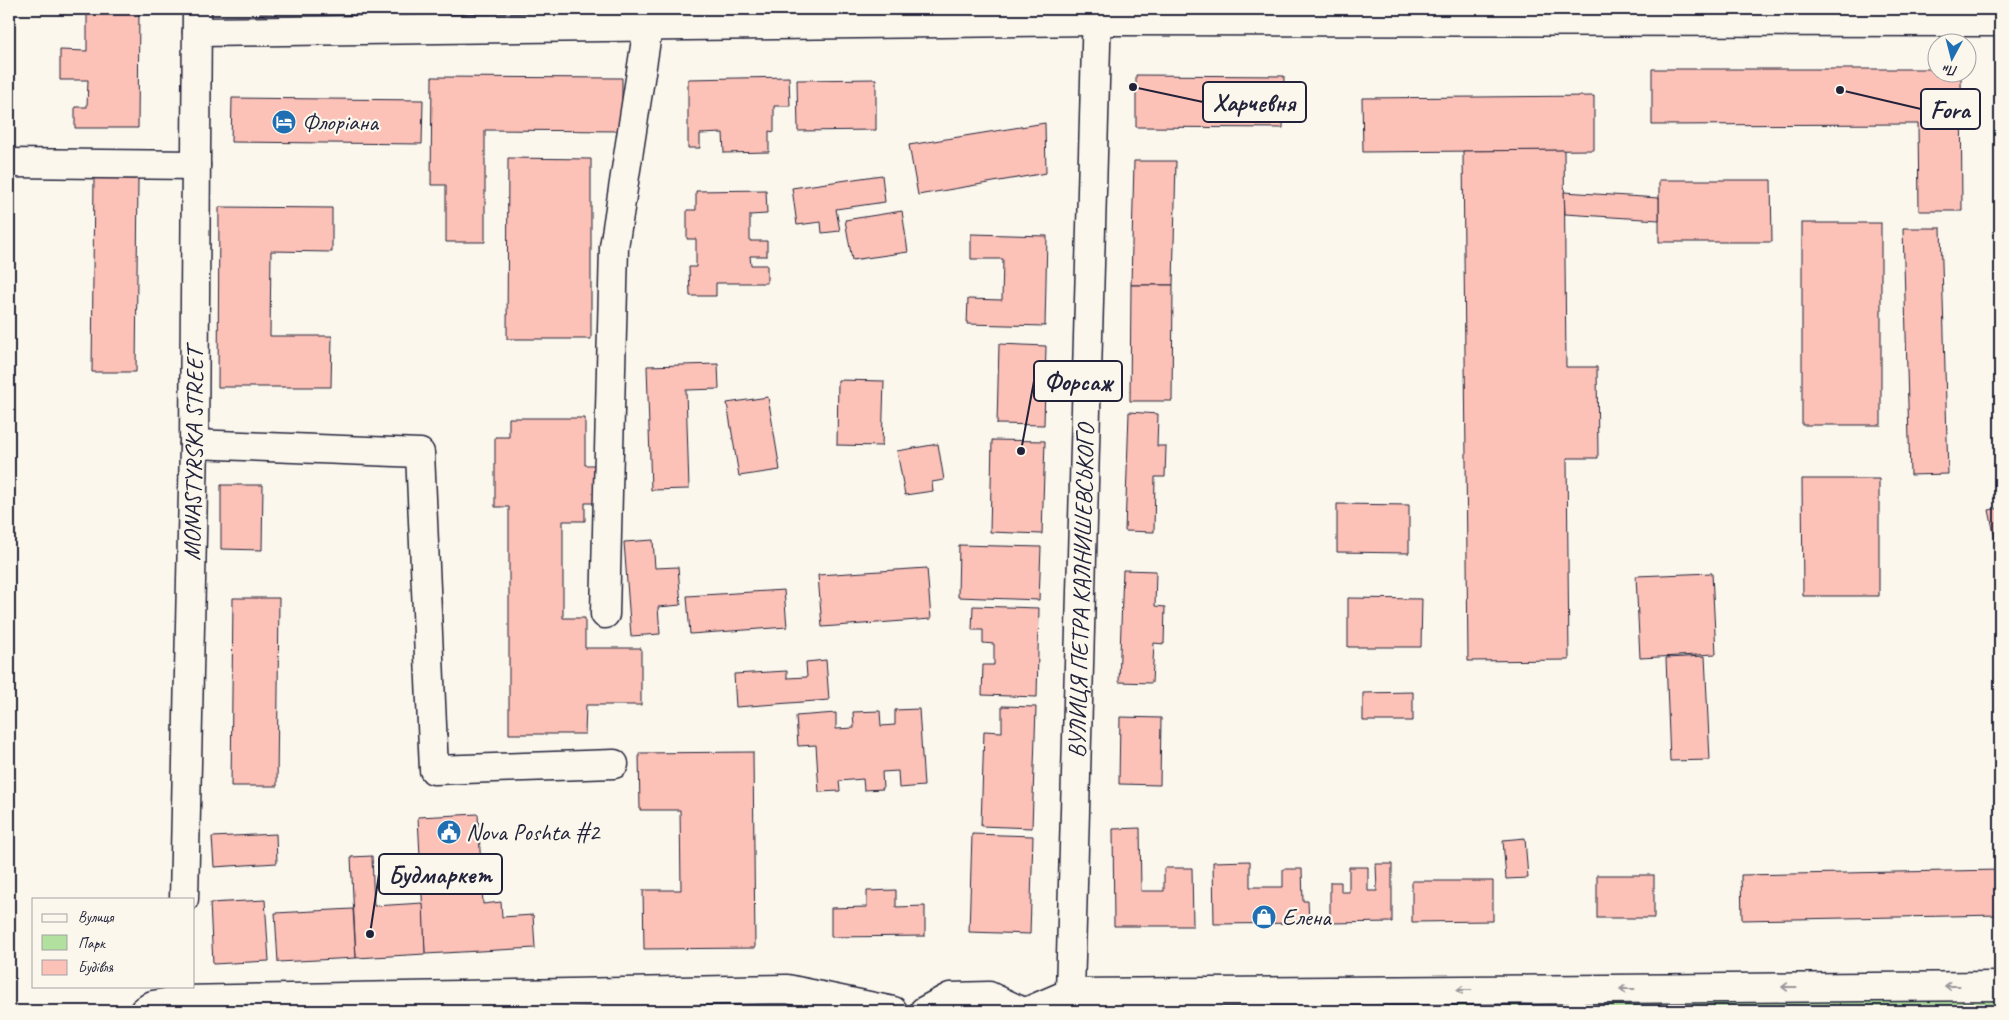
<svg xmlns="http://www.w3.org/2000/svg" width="2009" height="1020" viewBox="0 0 2009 1020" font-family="Caveat,sans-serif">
<rect width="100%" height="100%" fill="#fbf7ec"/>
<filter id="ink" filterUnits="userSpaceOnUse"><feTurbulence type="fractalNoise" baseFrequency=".02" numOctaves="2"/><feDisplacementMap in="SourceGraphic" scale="10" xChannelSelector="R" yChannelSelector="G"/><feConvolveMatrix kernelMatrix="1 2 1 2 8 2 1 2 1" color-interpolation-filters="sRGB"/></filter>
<g filter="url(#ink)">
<polygon fill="#b1e09f" stroke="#6a816d" points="2000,998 2000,1011 1115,1011 1115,1009"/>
<g fill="#fcc1b7" stroke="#22223b">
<polygon points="87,9 139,9 138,128 75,128 75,107 87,107 88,80 60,80 60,50 87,51"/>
<polygon points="260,9 378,9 378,11 260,13"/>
<polygon points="1652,69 1936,69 1936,72 1961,72 1962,211 1919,211 1918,124 1652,125"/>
<polygon points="1136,75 1284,76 1283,128 1136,127"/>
<polygon points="432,77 622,78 622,131 485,130 485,242 446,242 446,185 431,185"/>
<polygon points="789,77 790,106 774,106 774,132 769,131 769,152 724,153 723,133 700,134 700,148 688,148 688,79"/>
<polygon points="876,79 876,130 798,131 797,80"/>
<polygon points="1594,96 1594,150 1363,152 1362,98"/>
<polygon points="232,98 423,100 422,144 231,142"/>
<polygon points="1045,123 1046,173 918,195 909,145"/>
<polygon points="1564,150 1566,367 1597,367 1598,458 1567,458 1569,660 1468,661 1463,151"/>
<polygon points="508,158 591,159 591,339 507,339"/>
<polygon points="1134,161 1176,161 1173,285 1131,285"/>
<polygon points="882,175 885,202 836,209 840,231 822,233 821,222 797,225 792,188"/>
<polygon points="94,178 138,179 136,372 92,372"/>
<polygon points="1659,180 1771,180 1772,242 1659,242"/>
<polygon points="766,190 767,214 750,215 750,241 767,241 767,256 750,256 751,265 767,265 767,283 716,283 716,296 690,296 689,267 696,267 696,239 687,239 687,210 696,210 696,191"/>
<polygon points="1564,192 1659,198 1659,220 1565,214"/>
<polygon points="219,207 332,208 332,252 271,251 270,336 332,336 331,387 218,387"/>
<polygon points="902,211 908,252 852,260 845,220"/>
<rect x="1802" y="223" width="79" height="202"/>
<polygon points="1903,228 1941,228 1948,474 1910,475"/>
<polygon points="971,234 1047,236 1045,326 967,324 968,299 1002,300 1003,259 971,259"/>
<polygon points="1131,285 1173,285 1172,401 1130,401"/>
<polygon points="999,344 1046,346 1044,425 997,424"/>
<polygon points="718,364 719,389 686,390 689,489 651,490 647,366"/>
<polygon points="838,380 884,381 882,446 837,445"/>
<polygon points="768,397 780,470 739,476 727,403"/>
<polygon points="1129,412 1158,414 1157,446 1166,446 1165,477 1155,477 1154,532 1125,531"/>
<polygon points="509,418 585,418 585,465 599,465 599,503 585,503 585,521 563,521 563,618 585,618 585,648 641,648 641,705 586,705 585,734 509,734 509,507 495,507 495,437 509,437"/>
<polygon points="992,440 1045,441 1042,534 990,532"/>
<polygon points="938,444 944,480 932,482 933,491 905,495 897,451"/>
<polygon points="1802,479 1879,479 1879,596 1803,596"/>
<polygon points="221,485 263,485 262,550 221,549"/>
<polygon points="1337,504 1409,505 1409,553 1337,552"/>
<polygon points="2000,508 2000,542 1996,543 1989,510"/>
<polygon points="653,540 655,568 678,567 681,605 658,607 660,634 631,636 624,542"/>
<polygon points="959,545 1041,547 1039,600 958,597"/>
<polygon points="927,568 931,619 822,627 818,575"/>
<polygon points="1123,570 1156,571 1155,606 1165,607 1164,644 1154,643 1152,683 1119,682"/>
<polygon points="1712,573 1716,654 1640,658 1636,576"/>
<polygon points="784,590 787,627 690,634 687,596"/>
<polygon points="233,598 279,598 277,786 231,786"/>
<polygon points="1348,598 1422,599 1421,647 1348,647"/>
<polygon points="973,606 1039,608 1037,697 982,695 983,665 994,665 994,644 983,643 983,630 972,630"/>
<polygon points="1705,656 1710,760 1670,761 1666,658"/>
<polygon points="826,660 829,700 736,707 734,674 787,671 787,678 807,677 806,662"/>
<polygon points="1413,692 1413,721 1363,721 1363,693"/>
<polygon points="1002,706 1036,707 1032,828 981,826 984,731 1002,732"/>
<polygon points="919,709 924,786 899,788 898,771 882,772 883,789 864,790 863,779 839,781 840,791 819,792 816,745 798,746 796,716 836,713 836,729 854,728 853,712 880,711 881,726 895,725 895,710"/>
<polygon points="1120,717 1161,718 1160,785 1119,784"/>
<polygon points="753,752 755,948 644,949 643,890 681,890 680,810 640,810 639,753"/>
<polygon points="478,814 483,904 501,902 502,917 533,915 535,948 425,954 418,817"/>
<polygon points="1140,828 1141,891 1164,891 1164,868 1192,868 1193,926 1114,926 1113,829"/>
<polygon points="276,834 277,863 214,867 212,837"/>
<polygon points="972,834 1033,836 1030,934 969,932"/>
<polygon points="1525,838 1528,878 1506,879 1503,840"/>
<polygon points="372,856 374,906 423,903 425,954 356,958 351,857"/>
<polygon points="1250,861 1250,887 1283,887 1283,869 1302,869 1303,901 1308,901 1309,923 1214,924 1213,862"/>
<polygon points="1376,864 1392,864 1392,922 1330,923 1330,882 1341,882 1341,892 1349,892 1349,867 1368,867 1368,891 1377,891"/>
<polygon points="2000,870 2000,915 1742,920 1741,875"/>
<rect x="1597" y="875" width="57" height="43"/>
<polygon points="1412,881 1493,881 1493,921 1412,922"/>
<polygon points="896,890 896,907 925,906 925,936 831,937 831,908 867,907 867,891"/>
<polygon points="265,900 269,961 213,964 210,903"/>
<polygon points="353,909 356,958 278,962 275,913"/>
</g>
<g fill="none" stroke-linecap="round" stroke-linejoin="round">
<defs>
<g id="minor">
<polyline points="197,32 1097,21 2000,22"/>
<polyline points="9,163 196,165"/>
<polyline points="194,444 420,453 434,770 614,764"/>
<polyline points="605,614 614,247 648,27"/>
<path id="s1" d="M184,899L194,444L197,9"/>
<path id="s2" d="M1070,993L1097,9"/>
<polyline points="144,1011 153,1005 182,1000 787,989 893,1011"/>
</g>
<g id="major">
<polyline points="924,1011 950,997 989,996 1021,1011"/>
<polyline points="1028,1011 1070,993 2000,986"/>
</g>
</defs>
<use href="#minor" stroke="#22223b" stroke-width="31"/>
<use href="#major" stroke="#22223b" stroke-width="31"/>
<use href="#minor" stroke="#fbf7ec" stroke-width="28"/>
<use href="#major" stroke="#fbf7ec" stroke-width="28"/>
</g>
<defs><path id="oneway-shaft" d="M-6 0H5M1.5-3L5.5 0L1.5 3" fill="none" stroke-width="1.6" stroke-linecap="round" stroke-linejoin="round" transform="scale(1.25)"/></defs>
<g stroke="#99979c">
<use href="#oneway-shaft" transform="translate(1952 986) rotate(180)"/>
<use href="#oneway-shaft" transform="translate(1789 987) rotate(180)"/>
<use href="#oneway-shaft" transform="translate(1627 989) rotate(180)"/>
<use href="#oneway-shaft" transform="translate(1464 990) rotate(180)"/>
</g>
</g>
<defs>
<symbol id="hotel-disc" viewBox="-11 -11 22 22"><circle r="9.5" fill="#1f6fb2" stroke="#fbf7ec"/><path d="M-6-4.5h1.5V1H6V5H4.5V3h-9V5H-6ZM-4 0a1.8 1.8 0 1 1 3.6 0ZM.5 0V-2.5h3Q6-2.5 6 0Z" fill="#fff"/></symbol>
<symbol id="civic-disc" viewBox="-11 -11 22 22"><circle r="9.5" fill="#1f6fb2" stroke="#fbf7ec"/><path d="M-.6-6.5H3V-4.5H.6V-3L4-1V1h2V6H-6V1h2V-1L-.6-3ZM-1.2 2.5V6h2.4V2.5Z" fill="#fff"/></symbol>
<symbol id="shop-disc" viewBox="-11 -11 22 22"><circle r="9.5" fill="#1f6fb2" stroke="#fbf7ec"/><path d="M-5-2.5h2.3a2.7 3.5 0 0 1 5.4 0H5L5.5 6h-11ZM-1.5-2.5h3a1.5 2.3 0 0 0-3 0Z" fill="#fff"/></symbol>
</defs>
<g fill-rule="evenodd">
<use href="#hotel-disc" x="270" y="108" width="28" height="28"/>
<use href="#civic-disc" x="435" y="818" width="28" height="28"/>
<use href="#shop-disc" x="1250" y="903" width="28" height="28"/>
</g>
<g text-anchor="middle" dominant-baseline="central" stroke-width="4.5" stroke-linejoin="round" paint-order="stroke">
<g font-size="24" fill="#22223b" stroke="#fbf7ec" text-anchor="start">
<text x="302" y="122">Флоріана</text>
<text x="466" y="832">Nova Poshta #2</text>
<text x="1282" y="917">Елена</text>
</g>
<g font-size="24" fill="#22223b" stroke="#fbf7ec">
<text stroke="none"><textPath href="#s1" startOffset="445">MONASTYRSKA STREET</textPath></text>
<text stroke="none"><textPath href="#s2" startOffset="402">ВУЛИЦЯ ПЕТРА КАЛНИШЕВСЬКОГО</textPath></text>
</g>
</g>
<path fill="none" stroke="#22223b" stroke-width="2" d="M1133 87L1203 102M1840 90L1921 109M1021 451L1034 381M370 934L379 874"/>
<g fill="#22223b" stroke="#fbf7ec" stroke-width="2">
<circle cx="1133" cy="87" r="5"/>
<circle cx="1840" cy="90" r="5"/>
<circle cx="1021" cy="451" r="5"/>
<circle cx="370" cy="934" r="5"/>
</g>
<g fill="#fbf7ec" stroke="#22223b" stroke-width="2">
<rect x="1203" y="82" width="103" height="40" rx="5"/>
<rect x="1921" y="89" width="59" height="40" rx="5"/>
<rect x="1034" y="361" width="88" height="40" rx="5"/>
<rect x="379" y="854" width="123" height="40" rx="5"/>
</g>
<g font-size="25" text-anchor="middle" font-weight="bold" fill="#22223b">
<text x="1254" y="111">Харчевня</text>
<text x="1950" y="118">Fora</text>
<text x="1078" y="390">Форсаж</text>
<text x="440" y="883">Будмаркет</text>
</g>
<rect width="2009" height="1020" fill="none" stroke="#fbf7ec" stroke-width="30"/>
<rect x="15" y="15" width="1979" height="990" fill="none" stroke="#22223b" stroke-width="2" filter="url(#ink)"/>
<rect x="32" y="898" width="162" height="90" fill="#fbf7ec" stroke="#a4a2a5"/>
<rect x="42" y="914" width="25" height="8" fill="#fbf7ec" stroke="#a4a2a5"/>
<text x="78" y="922" font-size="15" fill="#22223b">Вулиця</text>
<rect x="42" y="935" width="25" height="15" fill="#b1e09f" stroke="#a4a2a5"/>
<text x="78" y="948" font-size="15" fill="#22223b">Парк</text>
<rect x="42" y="960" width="25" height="15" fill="#fcc1b7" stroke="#a4a2a5"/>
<text x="78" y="972" font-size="15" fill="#22223b">Будівля</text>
<g transform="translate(1952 58) rotate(187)"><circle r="24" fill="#fbf7ec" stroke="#a4a2a5"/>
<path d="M0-4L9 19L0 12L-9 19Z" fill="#1f6fb2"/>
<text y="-8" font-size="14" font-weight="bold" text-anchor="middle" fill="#22223b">Пн</text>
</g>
</svg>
